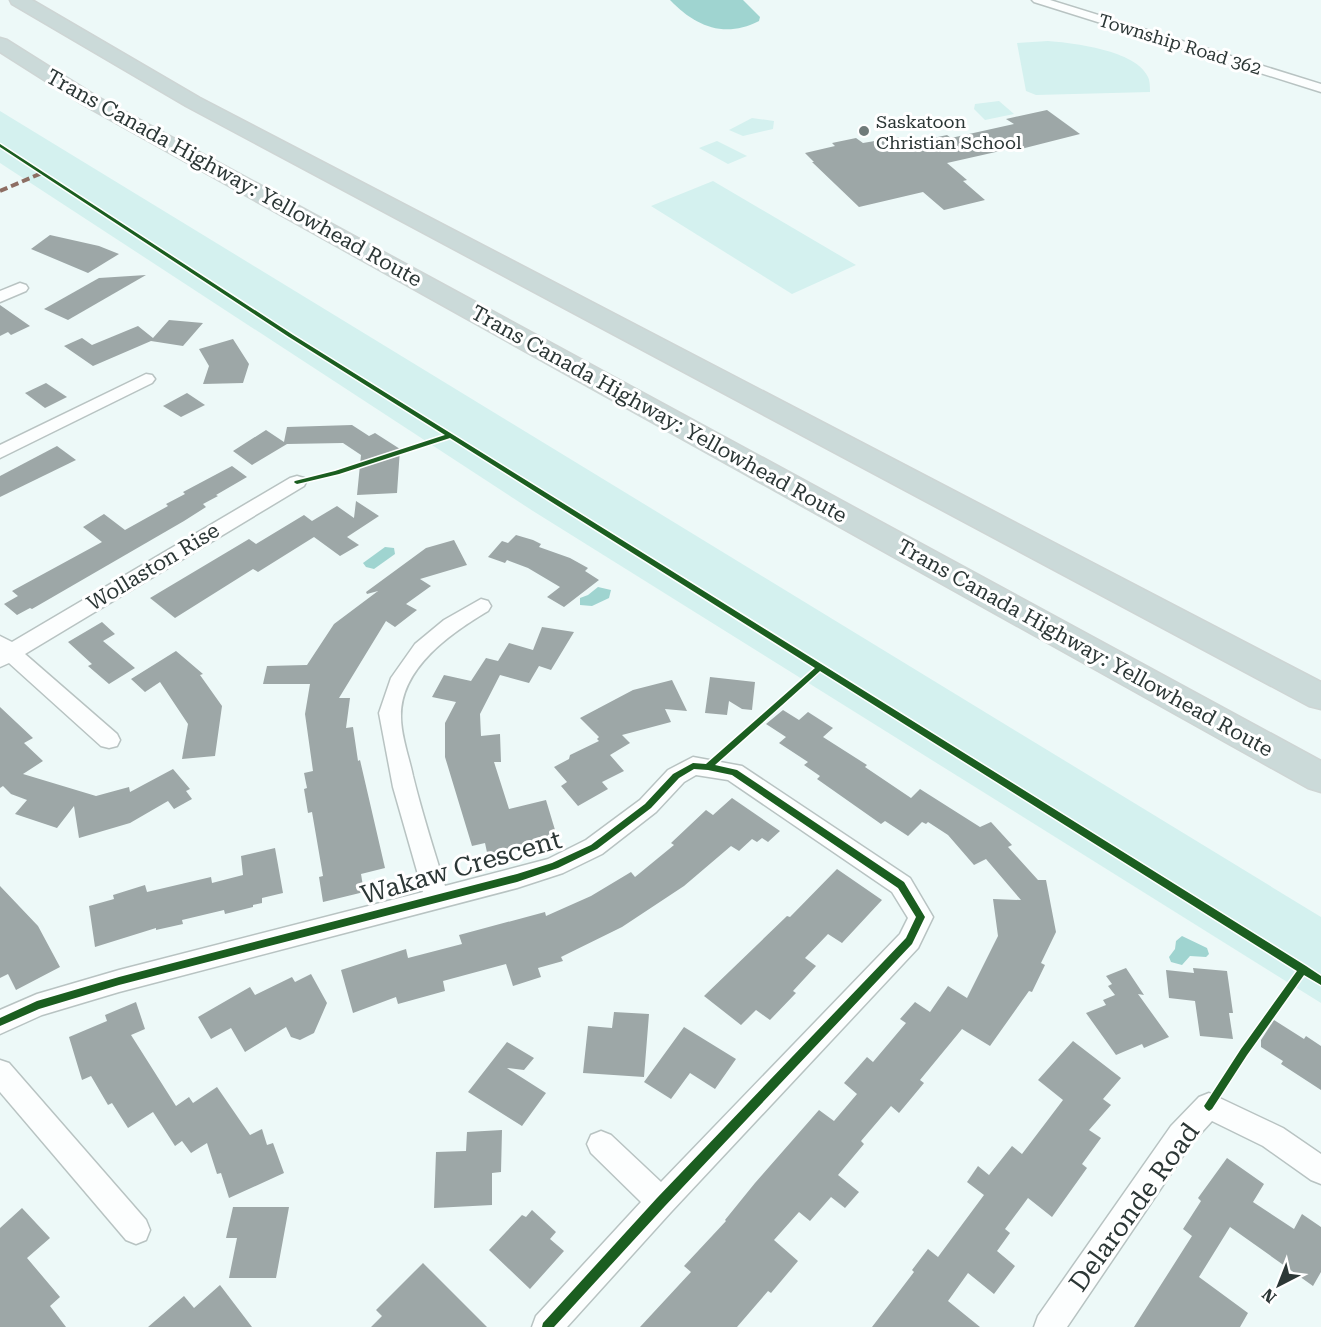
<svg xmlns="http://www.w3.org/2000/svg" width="1321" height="1327" viewBox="0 0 1321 1327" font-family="'Roboto Serif',serif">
<rect width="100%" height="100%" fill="#edf9f8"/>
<g fill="#d4f1ef">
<path d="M1048,41C1073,43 1136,50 1148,77C1150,81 1150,88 1150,92L1036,95L1026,91L1017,43Z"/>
<polygon points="999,101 1014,114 985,120 974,109 975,104"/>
<polygon points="0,111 1321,917 1321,1003 533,511 0,163"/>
<polygon points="752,118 774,121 773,129 743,136 729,130"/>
<polygon points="717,141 747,156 728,164 699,148"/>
<polygon points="713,181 856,265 792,294 651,206"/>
</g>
<g fill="#9fd4d0">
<path d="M670,0H743L760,17L759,21C724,39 695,26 670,0Z"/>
<polygon points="385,547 394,548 395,554 374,569 366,567 363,563"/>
<polygon points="598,587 611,590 609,598 592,606 580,605 580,598 588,595"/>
<polygon points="1182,936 1207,948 1209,954 1206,957 1190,956 1182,965 1171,962 1169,957 1175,949 1176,941"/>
</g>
<g fill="#9da7a7">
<polygon points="1047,110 1080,134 1021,149 1018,147 947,163 967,180 963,181 985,200 944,210 923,192 859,207 812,162 814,162 805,153 835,146 832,143 856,138 863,143 898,137 906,144 947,135 951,138 1014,124 1006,119"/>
<polygon points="50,235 99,246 119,254 88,273 31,249"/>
<polygon points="146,275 68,320 44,309 99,278"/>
<polygon points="0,305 30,326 11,335 8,332 0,336"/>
<polygon points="169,320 203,323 183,346 151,341 93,366 64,346 82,338 92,345 138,326 153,338"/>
<polygon points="233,339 249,364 243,383 203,384 209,366 199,349"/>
<polygon points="46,383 67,397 45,408 25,393"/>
<polygon points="187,393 205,405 181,417 163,406"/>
<polygon points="352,425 369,436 375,433 400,449 397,493 357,495 361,455 343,443 287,444 252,465 233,451 266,430 284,442 287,427"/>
<polygon points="57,446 76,460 0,497 0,476"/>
<polygon points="232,466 247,477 216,495 218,496 203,504 206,507 184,521 32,609 30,608 17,615 4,604 18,596 12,591 102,542 83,527 104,514 125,530 168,506 166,504 185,494 183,492"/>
<polygon points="356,501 379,516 347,537 359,545 340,556 314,537 258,572 253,569 175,618 150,598 249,539 256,544 304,515 312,521 337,506 354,518"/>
<polygon points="516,535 533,540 541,544 539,547 570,558 588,568 585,571 599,580 564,607 547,597 560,587 528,568 507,560 505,563 488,557 502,541 508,543"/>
<polygon points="454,540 467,565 420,579 431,586 406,604 417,610 395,627 386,621 339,698 350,698 346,728 353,727 358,761 360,760 385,868 361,874 364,892 323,902 319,877 323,876 312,812 308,813 304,789 307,788 304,773 313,771 305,714 310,684 263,684 267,666 307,665 334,624 378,591 367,594 366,592 426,548"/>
<polygon points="102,622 115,634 103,641 135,668 109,684 88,666 92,664 68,642"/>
<polygon points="542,627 574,632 551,670 539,666 529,683 500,675 480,714 481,736 500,734 501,762 494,762 509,809 546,800 558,840 488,857 485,843 472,846 445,757 445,723 456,702 432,697 444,675 471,681 486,658 498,661 509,643 533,650"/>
<polygon points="176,651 203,674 200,675 222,706 215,756 182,759 188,724 160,682 145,692 131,679"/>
<polygon points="710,677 755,682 752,710 742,709 729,701 727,715 705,713"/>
<polygon points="672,680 687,711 665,709 671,722 622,735 630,743 610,755 624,771 602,782 608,789 578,806 561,786 567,782 554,767 569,759 570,755 599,741 597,739 599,737 580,718 633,690"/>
<polygon points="0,707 33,738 24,743 43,761 23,774 96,796 129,787 130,792 173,769 190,789 186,791 192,799 174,809 168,801 130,823 79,838 74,806 57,828 15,814 27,800 11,794 3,786 0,788"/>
<polygon points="783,710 799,720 808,712 833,728 823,737 867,765 865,767 911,798 920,789 980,827 991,822 1012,845 1008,847 1038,880 1046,880 1056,932 1041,963 1045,965 1032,992 1029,991 990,1046 962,1029 920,1080 924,1083 899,1113 891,1106 861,1141 864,1144 838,1175 859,1192 845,1208 831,1197 810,1221 799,1212 774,1240 798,1261 771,1293 768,1291 737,1327 640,1327 691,1272 684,1266 726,1221 725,1220 755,1183 819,1110 834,1121 857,1094 844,1083 867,1057 873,1062 906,1023 900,1019 915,1002 930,1012 948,986 967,998 998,936 993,899 1021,900 986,859 974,865 948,835 928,822 926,824 922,822 908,836 885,821 881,824 817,779 820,776 804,765 808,762 779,743 786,737 766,724"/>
<polygon points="732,798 780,831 768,842 762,838 757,842 752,839 739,851 731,846 684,886 622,927 561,957 563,961 538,968 541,977 513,986 506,964 443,981 445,991 398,1004 396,997 353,1013 341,970 406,949 408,958 462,944 459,935 545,912 546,916 591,896 631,872 635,877 674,845 671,843 706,810 713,815"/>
<polygon points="275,848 283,893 262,898 262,903 253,905 253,907 225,914 224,910 182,920 183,924 156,930 156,928 95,947 89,906 114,899 113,895 145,885 147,892 211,877 212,883 243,875 241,856"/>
<polygon points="837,869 882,900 842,943 828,934 805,958 816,966 793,991 796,993 770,1020 756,1010 741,1025 704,996 787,916 790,917"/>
<polygon points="0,886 38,926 60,967 16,990 8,974 0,978"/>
<polygon points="1126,968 1144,995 1138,994 1169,1037 1144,1048 1142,1044 1116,1055 1086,1013 1106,1005 1103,1000 1115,995 1108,986 1112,984 1106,976"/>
<polygon points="1193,968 1227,971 1233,1013 1229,1013 1233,1039 1200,1036 1195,1001 1169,998 1166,970 1194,973"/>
<polygon points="311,974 327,1003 314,1033 300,1040 291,1037 286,1027 245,1052 231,1028 211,1039 198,1017 250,987 255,995 292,977 295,982"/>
<polygon points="136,1002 145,1029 131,1035 176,1106 189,1097 193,1103 217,1087 250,1135 262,1129 267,1145 273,1143 284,1173 229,1198 221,1173 217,1174 207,1143 191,1153 182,1141 175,1146 153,1112 128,1128 112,1103 108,1105 91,1076 82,1080 69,1037 107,1021 105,1015"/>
<polygon points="614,1012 649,1014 644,1077 583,1073 588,1026 612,1028"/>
<polygon points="1274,1020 1304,1039 1306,1036 1321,1046 1321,1090 1281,1064 1283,1061 1261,1047 1261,1040"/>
<polygon points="684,1027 736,1059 715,1089 690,1073 671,1099 644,1082"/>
<polygon points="1073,1041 1121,1078 1103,1099 1111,1105 1089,1130 1101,1138 1082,1164 1087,1168 1052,1217 1028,1198 1005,1229 1010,1233 997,1251 1015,1266 994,1294 968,1273 948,1301 980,1327 872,1327 914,1272 912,1270 928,1249 938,1257 984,1195 967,1182 978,1166 989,1175 1012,1146 1022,1154 1063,1100 1038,1080"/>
<polygon points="507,1042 534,1058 524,1070 507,1068 546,1093 522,1126 468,1092"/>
<polygon points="502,1130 501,1172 492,1173 492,1205 434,1208 436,1152 466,1151 467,1132"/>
<polygon points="1227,1158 1264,1184 1253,1202 1294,1229 1302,1214 1321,1227 1321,1272 1313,1286 1230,1227 1199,1277 1248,1313 1240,1327 1134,1327 1192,1236 1183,1229 1201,1201 1198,1198"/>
<polygon points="233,1207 289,1207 276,1278 229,1278 237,1238 226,1238"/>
<polygon points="22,1208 50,1238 27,1258 60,1297 50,1306 66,1327 0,1327 0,1228"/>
<polygon points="532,1210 556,1232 550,1239 564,1251 530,1289 489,1250 522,1215 526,1217"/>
<polygon points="423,1263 487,1327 371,1327 382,1316 376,1310"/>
<polygon points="220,1285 252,1327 148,1327 184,1296 194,1308"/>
</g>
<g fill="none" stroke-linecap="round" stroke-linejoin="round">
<defs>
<g id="minor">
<polygon points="1032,0 1050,0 1321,84 1321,92 1034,2"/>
<polygon points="20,283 26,285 28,288 26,291 0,302 0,291"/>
<polygon points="146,374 152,375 155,379 152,383 0,458 0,445"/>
<polygon points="297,476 304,478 306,482 304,486 25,654 117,734 120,740 117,746 109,748 101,746 9,663 0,667 0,636 12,642 290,478"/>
<path d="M481,599L488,601L491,606L488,611C451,633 400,668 401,717C401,736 409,757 413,776C422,813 434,850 445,886L548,859L586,840L640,800L668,770L693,757L742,766L910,878L933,917L918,948L671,1212L567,1327H532L536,1316L641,1202L591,1153L587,1144L591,1135L601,1131L611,1135L661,1182L900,934L908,918L892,892L728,780L696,775L684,782L656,812L602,854L563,873L517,888L119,992L42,1015L0,1034V1010L37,994L119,970L423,892L393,787L379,713L391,678L415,644L444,620Z"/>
<polygon points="0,1060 9,1063 146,1220 150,1230 146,1240 136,1244 126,1240 0,1092"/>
<polygon points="1209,1093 1283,1128 1321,1154 1321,1184 1311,1180 1263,1146 1212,1121 1191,1144 1067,1327 1034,1327 1038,1316 1171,1126 1199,1097"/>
</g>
<g id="motorway">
<polygon points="10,0 32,0 200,98 1321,682 1321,709 1309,706 186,106 12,4"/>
<polygon points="0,38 7,40 96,96 1321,761 1321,792 1308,788 82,104 0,52"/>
</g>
</defs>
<use href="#minor" stroke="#b8c3c2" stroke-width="3"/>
<use href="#motorway" stroke="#ced5d4" stroke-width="3"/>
<use href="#minor" fill="#fcfefe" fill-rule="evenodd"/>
<use href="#motorway" fill="#cbdad9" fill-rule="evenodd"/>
<polyline stroke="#8d6e63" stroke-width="4" stroke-dasharray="8 4" stroke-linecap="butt" points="0,191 44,172"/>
<defs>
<polygon id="cycleway" points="0,144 293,335 1306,966 1321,976 1321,985 1304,975 1247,1055 1212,1109 1209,1111 1206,1109 1204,1106 1206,1103 1241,1049 1297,971 820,671 715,765 737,770 904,882 925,917 912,944 665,1206 554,1327 542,1327 543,1323 657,1198 906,938 916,917 898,888 732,775 708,770 694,769 679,778 651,808 597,849 558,868 517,882 119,985 39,1009 0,1026 0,1018 37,1001 119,977 517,874 552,863 591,845 645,804 673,774 693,763 706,764 815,668 450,438 339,474 297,484 295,483 294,482 295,481 335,471 445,435 289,337 0,147"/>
</defs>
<use href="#cycleway" stroke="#fff" stroke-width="3"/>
<use href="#cycleway" fill="#1b5e20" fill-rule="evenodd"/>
</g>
<circle fill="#707b7a" stroke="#fff" stroke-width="2" cx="864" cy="131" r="6"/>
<g text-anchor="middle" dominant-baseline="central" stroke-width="6" stroke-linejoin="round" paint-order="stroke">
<g font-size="18" fill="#2c3736" stroke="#fff">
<text transform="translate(1180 44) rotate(17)">Township Road 362</text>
</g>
<g font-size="18" fill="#2c3736" stroke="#fff" text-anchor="start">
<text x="876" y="121">Saskatoon<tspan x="876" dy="21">Christian School</tspan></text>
</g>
<g font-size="21" fill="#2c3736" stroke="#fff">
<text transform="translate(234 178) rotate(29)">Trans Canada Highway: Yellowhead Route</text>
<text transform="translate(659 414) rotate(29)">Trans Canada Highway: Yellowhead Route</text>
<text transform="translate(153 567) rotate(-31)">Wollaston Rise</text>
<text transform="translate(1085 648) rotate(29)">Trans Canada Highway: Yellowhead Route</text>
</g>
<g font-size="26" fill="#2c3736" stroke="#fff">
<text transform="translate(461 867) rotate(-16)">Wakaw Crescent</text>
<text transform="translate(1134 1207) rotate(-54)">Delaronde Road</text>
</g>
</g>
<g transform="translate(1279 1285) rotate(222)" stroke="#ffffff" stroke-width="4.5" paint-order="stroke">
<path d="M0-4.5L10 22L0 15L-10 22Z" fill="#2c3736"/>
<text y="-9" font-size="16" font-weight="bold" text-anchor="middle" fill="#2c3736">N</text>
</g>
</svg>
